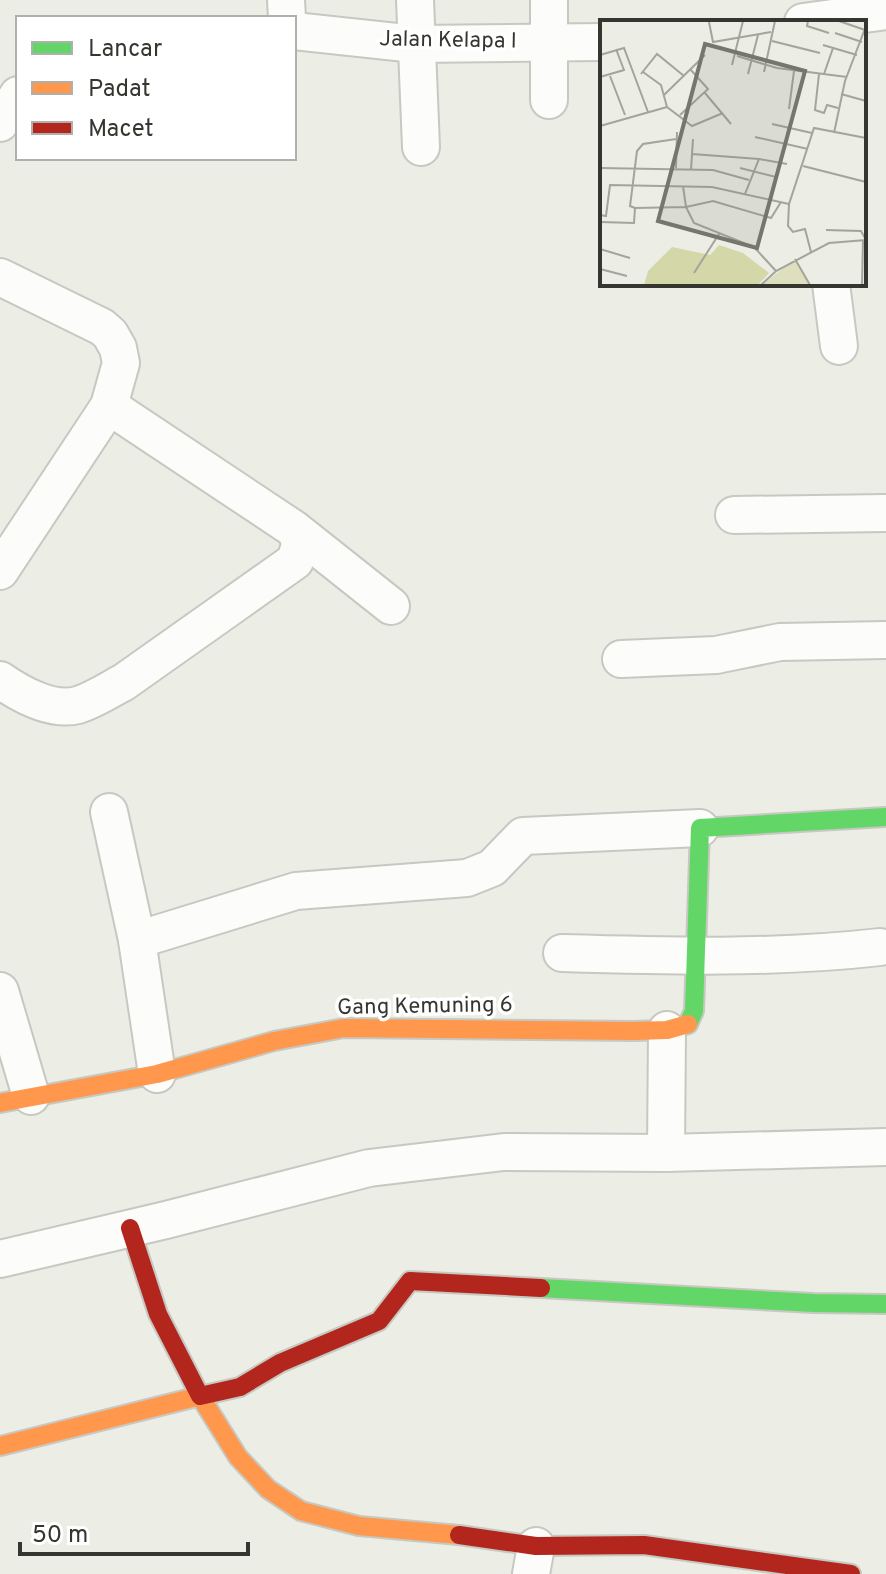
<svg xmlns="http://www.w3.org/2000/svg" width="886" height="1574" viewBox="0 0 886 1574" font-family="Overpass,sans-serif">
<rect width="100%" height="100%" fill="#ecede4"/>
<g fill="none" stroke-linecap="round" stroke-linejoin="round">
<defs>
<g id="street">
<polyline points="286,0 287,18"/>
<polyline points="415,0 421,147"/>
<polyline points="549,0 549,100"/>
<polyline points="803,22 886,11"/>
<polyline points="294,31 415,44 602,42"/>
<polyline points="0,123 18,95"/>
<polyline points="0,277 102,327 110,334 118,348 121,363 109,406 0,571"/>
<polyline points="831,284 839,346"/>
<polyline points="109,406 294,529 391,606"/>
<polyline points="734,515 886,513"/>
<polyline points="621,659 716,655 780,642 886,640"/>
<path d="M0,680C20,694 52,712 78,705C94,700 109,690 124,682L295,561L300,545L297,532"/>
<polyline points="109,812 137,940 157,1074"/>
<polyline points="137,940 296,891 467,878 492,868 523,836 700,828"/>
<path d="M562,953C668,956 774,959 880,947"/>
<polyline points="0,991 31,1096"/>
<polyline points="666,1153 667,1030"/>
<polyline points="0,1259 166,1220 369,1168 504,1152 666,1153 886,1147"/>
<polyline points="531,1574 536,1546"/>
</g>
<g id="fast">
<polyline points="688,1024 694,1011 700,828 886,817"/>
<polyline points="541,1288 814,1303 886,1304"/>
</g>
<g id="slow">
<polyline points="0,1103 157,1074 274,1041 344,1028 634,1031 667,1030 688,1024"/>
<polyline points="0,1446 200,1396 238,1457 268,1489 301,1511 359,1526 459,1535"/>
</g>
<g id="jam">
<polyline points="130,1228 158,1314 200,1396 240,1387 280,1363 379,1321 410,1281 541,1288"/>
<polyline points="459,1535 536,1546 644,1545 851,1574"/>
</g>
</defs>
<use href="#street" stroke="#c7c8c1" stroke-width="40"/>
<use href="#fast" stroke="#c7c8c1" stroke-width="22"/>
<use href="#slow" stroke="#c7c8c1" stroke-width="22"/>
<use href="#jam" stroke="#c7c8c1" stroke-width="22"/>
<use href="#street" stroke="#fcfcfb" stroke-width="36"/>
<use href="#fast" stroke="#63d668" stroke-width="18"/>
<use href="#slow" stroke="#ff974d" stroke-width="18"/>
<use href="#jam" stroke="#b3261e" stroke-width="18"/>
</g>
<g text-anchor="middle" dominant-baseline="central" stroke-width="7" stroke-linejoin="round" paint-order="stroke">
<g font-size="22" fill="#363630" stroke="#fff">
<text transform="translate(448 41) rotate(1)">Jalan Kelapa I</text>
<text transform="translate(425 1007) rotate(-1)">Gang Kemuning 6</text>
</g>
</g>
<g transform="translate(600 20)">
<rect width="266" height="266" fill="#ecede4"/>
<path d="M195,239L210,265H162Z" fill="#dee0bd"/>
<path d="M119,225L143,233L169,253L158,265H44L48,251L72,227L110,235Z" fill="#d4d8a9"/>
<path fill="none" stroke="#a3a49c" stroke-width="2" d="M208,1L207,6L229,13M239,1L265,10M109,2L113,22L171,12M235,13L262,22M172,21L220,33M223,25L257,35M0,35L24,28L48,92M137,36L177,48L247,57M132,45L143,1M164,52L175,1M41,54L57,34L84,56M148,54L158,15M219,54L215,90L224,93L227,85L238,88M224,54L233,28M10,56L25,95M0,57L24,50L16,29M105,73L131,104M241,74L266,81M64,75L105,35M67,87L92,106L123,93M189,89L194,51M80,95L108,69L90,49M172,104L212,113M0,106L67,87L61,65L43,52M234,113L245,61L266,6M155,117L208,129M92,134L159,139M203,146L266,162M0,148L113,150L149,160M76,148L77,112M140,148L176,157M91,150L93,119M83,166L86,187L113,181L171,198L181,182M145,174L159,139L187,144M189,184L188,206L193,212L205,209L211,232M35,188L86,187L94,203L154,227L176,251M0,195L6,196L10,165L112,167L189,184L214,108L266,118M0,202L34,203L35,188L30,186L37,131L43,124L76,119M226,210L261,211L266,220M0,229L30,238M195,239L210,265M0,249L27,256M94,253L119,214M161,265L176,251L229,223L266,220M262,265L263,220"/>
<path fill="#76766f" fill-opacity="0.15" stroke="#76766f" stroke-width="4" d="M105,24L205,51L157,228L58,201Z"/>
<rect width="266" height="266" fill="none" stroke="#363630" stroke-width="4"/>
</g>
<rect x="16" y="16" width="280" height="144" fill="#ffffff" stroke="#afafac" stroke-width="2"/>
<rect x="32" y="42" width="40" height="12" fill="#63d668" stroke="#afafac" stroke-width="2"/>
<text x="88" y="56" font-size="24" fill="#363630">Lancar</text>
<rect x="32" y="82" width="40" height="12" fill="#ff974d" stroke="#afafac" stroke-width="2"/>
<text x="88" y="96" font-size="24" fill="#363630">Padat</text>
<rect x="32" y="122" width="40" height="12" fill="#b3261e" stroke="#afafac" stroke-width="2"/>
<text x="88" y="136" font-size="24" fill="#363630">Macet</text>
<path d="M20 1542v12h228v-12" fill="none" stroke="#363630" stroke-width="4"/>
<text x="32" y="1542" font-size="24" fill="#363630" stroke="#ffffff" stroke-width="6" paint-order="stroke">50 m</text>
</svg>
